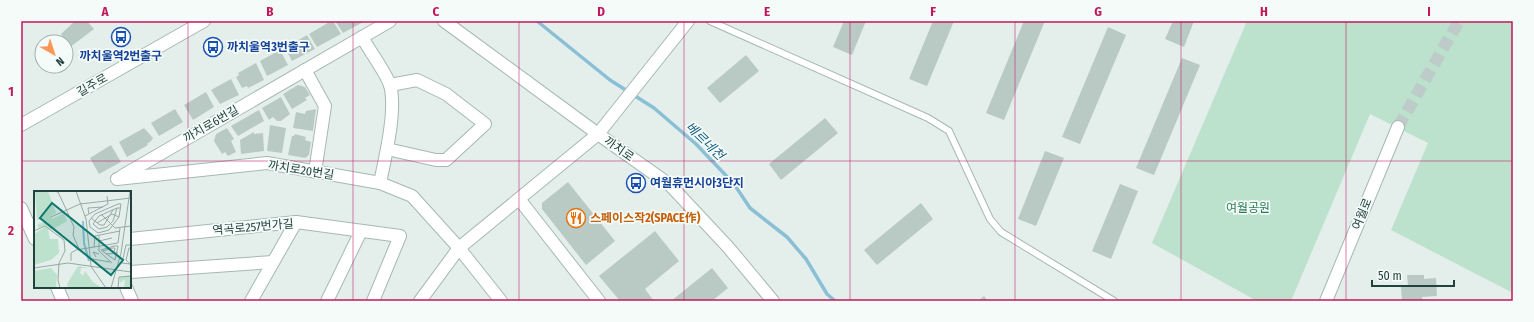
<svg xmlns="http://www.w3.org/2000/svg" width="1534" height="322" viewBox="0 0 1534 322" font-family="'Fira Sans Condensed','Noto Sans KR',sans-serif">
<rect width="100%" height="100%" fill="#e4efec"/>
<polygon fill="#bce1cc" points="1247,21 1513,21 1513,293 1391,230 1428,143 1370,114 1291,301 1257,301 1152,243"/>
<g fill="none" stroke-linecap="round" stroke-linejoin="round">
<polyline stroke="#8abfd6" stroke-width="3.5" points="537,21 610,80 654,108 696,144 734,184 750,208 787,237 806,259 827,294 835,301"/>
</g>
<g fill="#b9cac5">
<polygon points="75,21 87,21 94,29 69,48 61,34"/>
<polygon points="331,21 333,21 341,34 317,47 309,34"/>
<polygon points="335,21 365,21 343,33"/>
<polygon points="844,21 866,21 852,55 833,47"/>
<polygon points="933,21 954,21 927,86 909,79"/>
<polygon points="1024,21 1045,21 1004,120 986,113"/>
<polygon points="1173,21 1194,21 1184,47 1165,39"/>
<polygon points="1108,27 1126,35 1080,144 1062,137"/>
<polygon points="307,35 315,49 292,61 285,48"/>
<polygon points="280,50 288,65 267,76 260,61"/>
<polygon points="746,55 759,71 720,103 707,88"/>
<polygon points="1182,58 1200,65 1154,175 1136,168"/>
<polygon points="256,63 264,80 248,88 247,86 242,88 236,77 239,75 238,73"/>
<polygon points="231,79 239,95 220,104 211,90"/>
<polygon points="298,85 305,87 310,95 305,98 307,100 292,109 283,94"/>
<polygon points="206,92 214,107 193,120 184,105"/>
<polygon points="281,97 290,114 281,121 277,121 273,117 269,120 262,108"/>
<polygon points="175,109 183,122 159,136 151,123"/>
<polygon points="316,109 313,131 293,128 296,112 305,114 306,111"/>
<polygon points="259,110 264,121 238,136 231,126"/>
<polygon points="825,118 838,133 781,180 769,164"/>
<polygon points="270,125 286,128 282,153 267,151"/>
<polygon points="144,128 153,138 151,141 147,144 148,145 127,157 119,142"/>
<polygon points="227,128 234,139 231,141 236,152 228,156 225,152 222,154 214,141 216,134"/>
<polygon points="254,132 254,134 263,133 264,151 241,154 240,140"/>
<polygon points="295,134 306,137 305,140 311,142 309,155 305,158 288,155 292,136 294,136"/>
<polygon points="111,145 121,162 99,174 90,158"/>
<polygon points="1045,151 1064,158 1036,226 1018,219"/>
<polygon points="568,182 615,241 586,265 542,209 542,203"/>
<polygon points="1120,184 1138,191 1111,259 1092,251"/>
<polygon points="921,203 933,219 877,265 864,250"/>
<polygon points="655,231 679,261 645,289 654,301 620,301 599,276"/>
<polygon points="712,268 728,288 712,301 671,301"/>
<polygon points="1407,275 1424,275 1424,279 1436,278 1437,296 1422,297 1423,301 1402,301 1401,287 1408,286"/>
<polygon points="984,296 988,301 978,301"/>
</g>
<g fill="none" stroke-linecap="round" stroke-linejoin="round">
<polyline stroke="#bdccc9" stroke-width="12" stroke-dasharray="12 6" stroke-linecap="butt" points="1398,127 1459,21"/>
<defs>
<polyline id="service" points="710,21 928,118 949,131 990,219 1001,232 1114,301"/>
<g id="minor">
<path d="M362,37C369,50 386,73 390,85C397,110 385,158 380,183"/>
<polyline points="305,70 325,106 315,172"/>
<polyline points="387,149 436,160 446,160 485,124 446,94 417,80 390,85"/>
<polyline points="122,176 390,21"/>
<polyline points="117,179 267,163 380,183 412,196 459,248 501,301"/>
<polyline points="519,199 599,301"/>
<polyline points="130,239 296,222 400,236 373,301"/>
<polyline points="130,272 273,262"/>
<polyline points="126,287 132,301"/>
<polyline points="251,301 296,222"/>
<polyline points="327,301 361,231"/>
<polyline points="420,301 459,248 598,134"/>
</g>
<g id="tertiary">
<polyline points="444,21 598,134 670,185 728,247 773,301"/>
<polyline points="21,125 204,21"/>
<polyline points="598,134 688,21"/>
<polyline points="21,208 35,239"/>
<polyline points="57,287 63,301"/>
<polyline points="1326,301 1398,127"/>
</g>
</defs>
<use href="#service" stroke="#a6b8b4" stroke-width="8"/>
<use href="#minor" stroke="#a6b8b4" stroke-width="14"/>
<use href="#tertiary" stroke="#a6b8b4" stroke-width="14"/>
<use href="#service" stroke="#fff" stroke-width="6"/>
<use href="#minor" stroke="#fff" stroke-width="12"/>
<use href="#tertiary" stroke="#fff" stroke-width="12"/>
</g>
<path fill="none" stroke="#c2185b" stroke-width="1" stroke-opacity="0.55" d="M188,21V301M353,21V301M519,21V301M684,21V301M850,21V301M1015,21V301M1181,21V301M1346,21V301M21,161H1513"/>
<defs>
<symbol id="bus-ring" viewBox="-11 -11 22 22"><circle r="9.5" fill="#f5fbf9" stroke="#1a4fb4" stroke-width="1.5"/><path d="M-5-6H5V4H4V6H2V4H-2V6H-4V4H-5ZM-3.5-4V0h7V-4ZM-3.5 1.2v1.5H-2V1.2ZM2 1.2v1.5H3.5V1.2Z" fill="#1a4fb4"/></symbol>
<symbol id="restaurant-ring" viewBox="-11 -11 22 22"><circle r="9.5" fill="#f5fbf9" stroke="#e8710a" stroke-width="1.5"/><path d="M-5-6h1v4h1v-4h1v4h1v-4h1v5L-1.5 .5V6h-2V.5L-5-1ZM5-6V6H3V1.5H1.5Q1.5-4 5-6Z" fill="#e8710a"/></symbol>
</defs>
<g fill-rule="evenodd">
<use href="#bus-ring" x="110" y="26" width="22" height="22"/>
<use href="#bus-ring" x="202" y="36" width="22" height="22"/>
<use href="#bus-ring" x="625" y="172" width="22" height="22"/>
<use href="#restaurant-ring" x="565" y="207" width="22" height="22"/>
</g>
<g text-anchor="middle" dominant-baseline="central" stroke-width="3.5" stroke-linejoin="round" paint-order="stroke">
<g font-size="12" font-weight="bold" fill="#164399" stroke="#f5fbf9" text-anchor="start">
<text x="227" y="47">까치울역3번출구</text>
<text x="121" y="56" text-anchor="middle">까치울역2번출구</text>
<text x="650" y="183">여월휴먼시아3단지</text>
</g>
<g font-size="12" fill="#22423e" stroke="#f5fbf9">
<text transform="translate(92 85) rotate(-30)">길주로</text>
<text transform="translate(211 124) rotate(-30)">까치로6번길</text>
<text transform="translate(619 149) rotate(35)">까치로</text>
<text transform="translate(301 170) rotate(9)">까치로20번길</text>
<text transform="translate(1362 214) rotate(-68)">여월로</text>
<text transform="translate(253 227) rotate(-5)">역곡로257번가길</text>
</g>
<g font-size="12" fill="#297c56" stroke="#f5fbf9">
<text x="1248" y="208">여월공원</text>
</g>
<g font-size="12" font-weight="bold" fill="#c56008" stroke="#f5fbf9" text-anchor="start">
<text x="590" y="218">스페이스작2(SPACE作)</text>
</g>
<g font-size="13" font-style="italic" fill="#186082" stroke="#f5fbf9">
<text transform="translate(705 141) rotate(44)">베르네천</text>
</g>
</g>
<g transform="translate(34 191)">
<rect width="97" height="97" fill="#e4efec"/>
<path d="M1,0H14L22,22L17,25L18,28L30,22L33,30L17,39L11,35L4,37V33L10,31L9,28L3,29ZM11,36L14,38L16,48H24L25,62L17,69L0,74V43ZM44,75L54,77H47L46,82L49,85L51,80L59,91L68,97H34L33,93ZM17,77L23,84L22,97H0V80ZM97,84V97H90L91,88L86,92V86Z" fill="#bce1cc"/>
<path fill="none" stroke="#8abfd6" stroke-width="2" d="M49,30L50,52L55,70"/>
<path fill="none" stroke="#96aaa6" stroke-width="1" d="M19,0L24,1L32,18L40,36L39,44L45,58M42,0L52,28L57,74M84,13H87L85,26L75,39L64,42L56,36L55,30L61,23ZM83,17L79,30L73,36L65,38L59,33L65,25L83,17H87M55,23L54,17L69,16M67,23L81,37L97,35M51,25L74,13L73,5M17,26L46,13L97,7M57,27L66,34H70L79,19M63,32L78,23L85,26M0,40L11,35L30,49L31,60L25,72L24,89L26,97M65,45V60L78,72M65,50L78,47M97,54H92L88,72L96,73L92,69L95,57H97M80,55H84L81,69L67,59ZM60,56L61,45L86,40M69,60L78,57H81L80,61M72,63L84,62M62,66L59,61L65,63M58,68L76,71M37,70V62L42,59L84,52L86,37M56,74L72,97M0,77L34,72L97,81M77,97L87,62L96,0M84,97L85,86L97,85"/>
<path fill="#0f766e" fill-opacity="0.15" stroke="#0f766e" stroke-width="2" d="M18,12L89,69L77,84L6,27Z"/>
<rect width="97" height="97" fill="none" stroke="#22423e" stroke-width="2"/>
</g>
<rect width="1534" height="322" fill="none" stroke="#f5fbf9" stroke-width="44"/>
<g transform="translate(54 54) rotate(141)"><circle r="19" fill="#f5fbf9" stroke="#a1b1ae"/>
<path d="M0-3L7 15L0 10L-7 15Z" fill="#fa9857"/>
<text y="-6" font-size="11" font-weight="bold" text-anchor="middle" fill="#22423e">N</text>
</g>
<path d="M1372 280v6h82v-6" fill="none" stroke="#22423e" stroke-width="2"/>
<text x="1378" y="280" font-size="12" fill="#22423e" stroke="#f5fbf9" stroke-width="3" paint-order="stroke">50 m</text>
<rect x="22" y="22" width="1490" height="278" fill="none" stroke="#c2185b" stroke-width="1.5"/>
<g font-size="13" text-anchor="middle" font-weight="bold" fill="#c2185b">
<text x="105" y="16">A</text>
<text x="270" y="16">B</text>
<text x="436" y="16">C</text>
<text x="601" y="16">D</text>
<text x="767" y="16">E</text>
<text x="933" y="16">F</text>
<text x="1098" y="16">G</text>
<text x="1264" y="16">H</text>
<text x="1429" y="16">I</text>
<text x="11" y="96">1</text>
<text x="11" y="235">2</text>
</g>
</svg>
